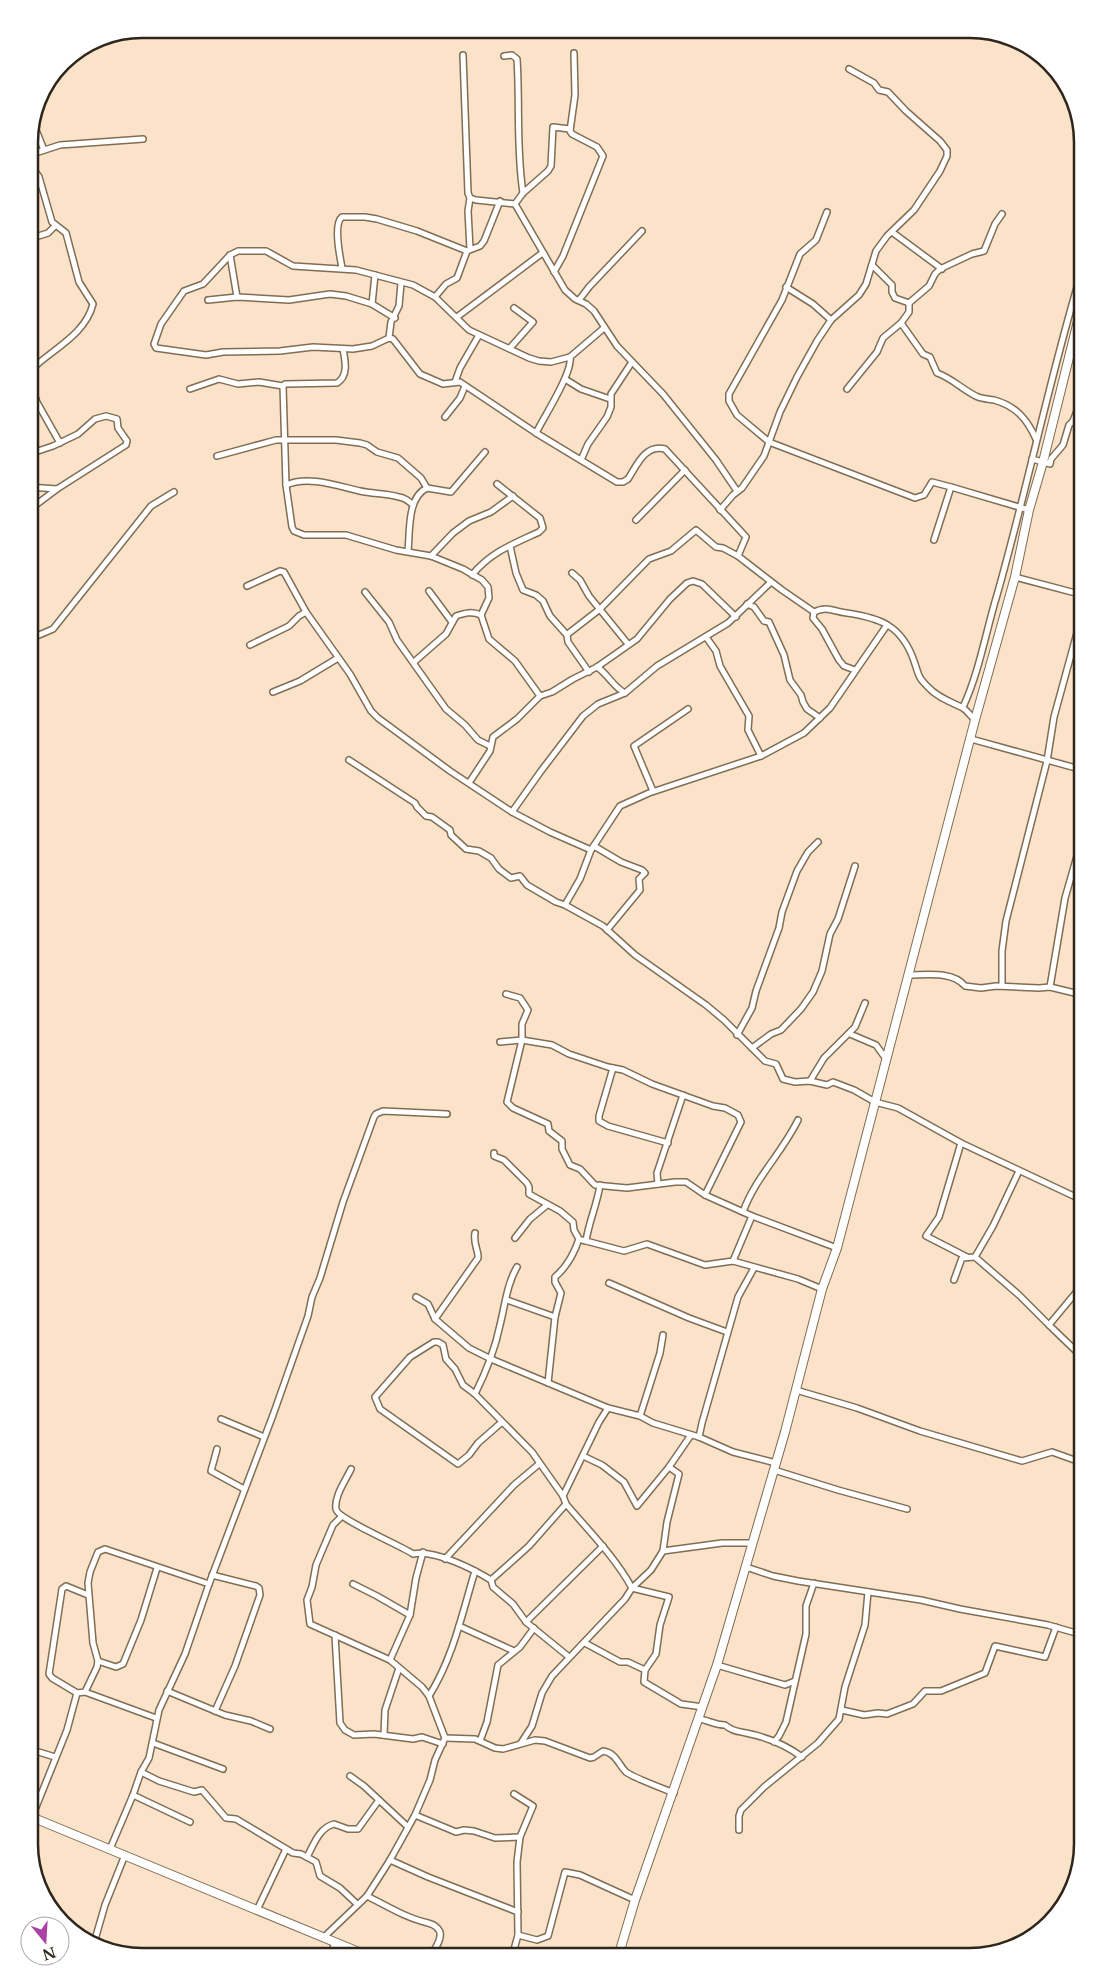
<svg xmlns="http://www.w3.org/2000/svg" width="1112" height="1986" viewBox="0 0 1112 1986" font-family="'Libre Baskerville',serif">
<rect width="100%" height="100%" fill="#fae3c8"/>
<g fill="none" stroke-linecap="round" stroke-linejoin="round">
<defs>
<g id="street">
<polyline points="463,55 468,193 470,198 476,200 515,204 544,254"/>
<path d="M504,56L512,55L517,59C520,104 516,148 523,193"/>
<polyline points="32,120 44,150"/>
<polyline points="29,155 60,145 143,139"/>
<polyline points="515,204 523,193 548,171 551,166 553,127 570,129"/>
<polyline points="827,212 816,240 800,254 782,300 729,394 729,401 737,415 769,442 915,498 924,495 932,482 951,487"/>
<polyline points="892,232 942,269"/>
<polyline points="29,239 48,233 55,226"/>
<polyline points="470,249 468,211 470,198"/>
<polyline points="230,255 237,297"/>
<path d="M342,268C340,257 333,224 342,217H365L377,219L417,231L467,251"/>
<polyline points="554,272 563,256 603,156 597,147 572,134 570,131 575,95 574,53"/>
<polyline points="786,287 813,304 831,320"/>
<polyline points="435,297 446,284 457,278 467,251 480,246 484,241 500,201"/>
<polyline points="208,300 237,297 289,300 330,294 346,296 372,304 395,318"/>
<polyline points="579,300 589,287 642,231"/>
<polyline points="909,303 929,286 935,274 940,269 972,254 984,251 995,224 1002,214"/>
<polyline points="372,304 375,275"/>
<polyline points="457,317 541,254 544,254 565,290 575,299 586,304 594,311 617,346 663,394 716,460 737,491"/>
<path d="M901,323L923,354L930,357L937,373C952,378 964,391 978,397C983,399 989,399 994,400C1016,406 1027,419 1036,439"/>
<path d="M604,328L570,357L551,362L539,361L529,358L469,330L435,297L413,285L356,270L293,266L266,251H238L230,255L203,284L184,291L161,324L154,344L156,348L206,355L223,352L280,351L313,347L353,349L372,346L389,338L393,339L420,374L443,384L460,382L536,433L617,482H623L628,479C637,465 645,444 665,449L746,537L738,556"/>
<polyline points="389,338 391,322 399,306 401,283"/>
<polyline points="510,348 533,322 514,308"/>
<path d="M343,349C345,360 349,376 337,383L285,384L283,386L286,485L292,527L294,531L304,535H346L396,550L431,556L463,569L482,580L488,587L489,598L481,615"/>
<path d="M29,372C50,350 85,336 93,304L79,282L66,233L52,222L39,177L32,167L34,152"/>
<polyline points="565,379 581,389 610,399"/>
<polyline points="455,382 460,368 479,335"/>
<polyline points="190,389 219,379 238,384 259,382 283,386"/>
<polyline points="847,389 877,352 883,338 901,323 909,312 909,303 895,298 892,292 892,285 872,265"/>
<polyline points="30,390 60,443"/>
<polyline points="29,403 36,399"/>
<polyline points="445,417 460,398 465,386"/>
<path d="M536,433C544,417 573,372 570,357"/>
<polyline points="217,456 276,440 336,440 360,443 367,445 377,452 398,458 421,478 427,488"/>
<polyline points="1032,459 1050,464 1051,459 1063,445 1069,425 1073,421 1083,396"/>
<polyline points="581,460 588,444 607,417 611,407 611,394 632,362"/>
<path d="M286,485C308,475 338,486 360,491C373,494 387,493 399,497C405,498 409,501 413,505"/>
<polyline points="29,487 57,489 126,445 127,441 118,428 117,419 106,416 95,419 78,434 53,446 29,454"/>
<polyline points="29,510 57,489"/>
<polyline points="720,510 733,495 742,488 764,456 780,412 797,377 817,341 831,320 859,295 866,284 876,251 887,236 914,210 940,171 947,156 947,150 940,141 906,111 888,92 879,90 874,83 849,69"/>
<polyline points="636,520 685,470"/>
<polyline points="934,540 951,487 1029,510"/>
<polyline points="510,546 516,573 523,590 536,595 543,601 550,616 567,635"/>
<path d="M408,551C410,532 407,497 427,488L451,492L485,452"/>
<polyline points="431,556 453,533 469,521 491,512 513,496"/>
<polyline points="572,573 580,580 589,596 628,644"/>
<path d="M472,575C491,552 513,544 539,532L543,528L540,518L497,484"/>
<polyline points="1015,577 1083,595"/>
<polyline points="247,586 280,571 284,572 306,612 350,674 371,711 378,718 450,771 512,812 550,832 591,850"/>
<polyline points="429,591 452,622"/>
<polyline points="365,592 389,622 397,640 446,709 465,725 478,740 490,746"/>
<polyline points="747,604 754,607 764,621 769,622 784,655 790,680 801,695 803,702 807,709 820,718"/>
<path d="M814,612C828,605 833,612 847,613C881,618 902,626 914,661C919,675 917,676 928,687C937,697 949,701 961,707C966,709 970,715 975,720"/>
<polyline points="814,612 813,618 822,629 839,660 844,666 855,670"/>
<polyline points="29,635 39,635 53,629 151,506 174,492"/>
<polyline points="706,637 716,651 720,666 749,716 748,730 761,756"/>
<polyline points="250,645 289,626 299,616 306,612"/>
<path d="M414,662L446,634L456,616C465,613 472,611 481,615L489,639L515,661L540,696"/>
<path d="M597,667C607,673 613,687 625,693"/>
<polyline points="589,672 568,642 567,635 569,633 600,609 649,559 671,551 696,530 716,547 723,548 738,556 782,590 814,612"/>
<polyline points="273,692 300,681 338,658"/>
<path d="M963,707C979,673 986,631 997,595C1028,486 1050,375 1083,267"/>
<polyline points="971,739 1083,770"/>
<polyline points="349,760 415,803 417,807 426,816 432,817 450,830 451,835 466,849 479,851 491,858 499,869 511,878 520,876 527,885 556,902 565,905 603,926 635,955 706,1005 724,1020 765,1061 776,1064 783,1079 795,1082 810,1081 827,1085 833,1082 854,1090 875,1102 898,1108 961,1143 1080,1199 1083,1202"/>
<polyline points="469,783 490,751 493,737 517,719 540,696 552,692 573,679 597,667 637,639 670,599 687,583 693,581 702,584 736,617"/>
<polyline points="653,791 634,746 688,709"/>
<polyline points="512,812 541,771 583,716 598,704 625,693 657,666 728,623 771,582"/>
<polyline points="594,846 621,862 642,870 645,873 639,879 640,890 607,930"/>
<polyline points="565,905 580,879 591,850 620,806 649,793 761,756 804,733 830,708 887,625"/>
<path d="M909,975C927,975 953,971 965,986L981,988L996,986L1039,988L1050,987L1083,995"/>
<polyline points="1002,986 1002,951 1006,921 1047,761 1054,717 1083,611"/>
<polyline points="1050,987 1065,898 1083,835"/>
<polyline points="506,994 520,998 528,1010 522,1024 522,1040 507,1102 513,1108 548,1124 549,1131 562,1141 562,1149 570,1165 580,1169 595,1185 627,1188 675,1182 686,1182 705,1195 752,1216 837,1248"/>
<polyline points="850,1034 876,1045 886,1059"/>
<polyline points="737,1035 752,1008 756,991 779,928 782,912 797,871 808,852 818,842"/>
<polyline points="500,1042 522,1040 552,1045 569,1054 608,1067 623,1070 652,1084 713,1106 725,1108 738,1115 741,1122 705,1195"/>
<polyline points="752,1048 771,1034 781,1030 801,1009 813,992 822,971 830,934 838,919 855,866"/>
<polyline points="613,1068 599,1116 599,1121 608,1126 668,1143"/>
<polyline points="810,1081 824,1058 855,1027 865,1003"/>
<polyline points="961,1143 939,1217 926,1236 967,1257"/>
<path d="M494,1153V1156L504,1160L527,1183L529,1187V1194L560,1211L573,1222L574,1230L579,1239C574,1254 567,1267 555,1277V1282L561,1293L555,1317L548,1383"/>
<polyline points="658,1184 657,1173 683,1095"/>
<path d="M743,1212C755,1178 782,1153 798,1120"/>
<polyline points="515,1238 530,1219 547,1205"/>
<path d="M582,1240L586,1241C589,1221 597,1205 600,1185"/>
<polyline points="586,1241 624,1251 647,1244 705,1265 733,1261 798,1279 822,1289"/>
<polyline points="975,1257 1019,1295 1049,1325"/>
<polyline points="733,1261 752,1216"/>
<polyline points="954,1280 962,1258 975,1257 993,1226 1019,1171"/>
<polyline points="609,1283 689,1318 727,1332"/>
<polyline points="416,1297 428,1304 435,1319 469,1348 491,1359 608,1408 640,1416 653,1423 699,1437 733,1452 776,1463"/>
<polyline points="507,1300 555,1317"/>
<path d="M435,1319L478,1258C479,1251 473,1245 475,1233"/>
<polyline points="1077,1352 1049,1325 1083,1284"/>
<polyline points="796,1390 857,1408 920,1431 1022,1461 1052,1452 1083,1463"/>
<path d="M475,1394C486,1372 495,1350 500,1325C505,1305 507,1284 517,1267"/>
<polyline points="640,1416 660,1353 663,1335"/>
<polyline points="221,1419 264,1437"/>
<path d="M502,1422L478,1443L469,1455L458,1464L380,1409L375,1397L410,1357L434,1342H438L443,1345L446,1359L455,1369L463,1385L475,1394L532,1452L563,1496L566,1504C589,1531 615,1557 632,1588L669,1597L660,1625L656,1654L645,1670"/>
<polyline points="699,1437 702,1423 738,1297 754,1268"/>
<polyline points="217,1449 211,1471 244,1489"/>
<polyline points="583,1456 602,1465 624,1482 637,1506 669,1467 691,1435"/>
<path d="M351,1469C346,1480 334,1496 336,1509C337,1519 402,1546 413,1554C434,1549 473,1569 491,1580L493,1587L513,1604L526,1622L569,1657"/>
<polyline points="774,1470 838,1490 907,1509"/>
<polyline points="563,1496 599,1422 608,1408"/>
<polyline points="342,1516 333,1525 316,1565 312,1587 307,1600 310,1624 390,1660 422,1687 429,1696 445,1738"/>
<polyline points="663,1551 722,1543 753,1543"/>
<polyline points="445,1559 514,1485 539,1464"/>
<polyline points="746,1567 773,1576 798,1581 921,1600 960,1609 1048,1625 1083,1635"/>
<polyline points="212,1575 256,1586 259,1588 260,1595 235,1666 215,1711"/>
<polyline points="491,1580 529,1546 566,1504"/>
<polyline points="353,1584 377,1596 410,1615"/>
<polyline points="526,1622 603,1546"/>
<polyline points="459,1626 514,1651"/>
<polyline points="335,1635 340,1723 345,1730 354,1735 374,1734 413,1739 422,1737 443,1744"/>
<polyline points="585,1643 620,1662 628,1662 645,1670 644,1682 681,1704 703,1707"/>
<polyline points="390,1660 410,1615 416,1578 423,1552"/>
<polyline points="98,1661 116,1667 123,1664 141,1620 157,1568"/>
<polyline points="717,1665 785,1685 795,1681"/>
<polyline points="167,1691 225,1715 251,1721 270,1729"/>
<polyline points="85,1692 156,1718"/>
<polyline points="77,1693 52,1678 49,1674 62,1589 66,1586 88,1595"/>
<path d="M429,1696C453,1658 462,1614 475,1571"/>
<polyline points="842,1710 864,1715 878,1713 887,1714 913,1704 925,1691 941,1691 985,1673 995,1646 1045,1657 1056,1627"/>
<path d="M699,1719C708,1720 715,1725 725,1725C732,1731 737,1731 746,1733C766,1737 786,1745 802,1757"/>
<polyline points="384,1735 385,1710 399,1668"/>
<path d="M445,1738L475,1739L495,1748L503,1749L535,1740L545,1741L590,1758L594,1757L603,1751C616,1753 618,1764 626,1772C632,1777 664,1789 674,1793"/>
<polyline points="480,1741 487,1722 498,1665 520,1647 534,1628"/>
<polyline points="774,1742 779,1736 786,1722 806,1634 806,1606 814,1583"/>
<polyline points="153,1743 223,1769"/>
<polyline points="521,1743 532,1726 542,1693 552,1676 625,1599 632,1588 651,1570 663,1551 667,1522 679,1474 669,1467"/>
<polyline points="29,1749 55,1757"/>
<polyline points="141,1772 159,1781 194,1792 202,1790 226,1818 236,1819 293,1853 301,1854 316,1862 320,1876 340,1888 357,1904"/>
<polyline points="350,1776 364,1786 408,1827"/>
<polyline points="133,1795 190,1822"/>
<polyline points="415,1815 456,1832 464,1830 474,1831 495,1838 520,1837"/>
<polyline points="32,1817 67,1730 77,1693 85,1692 97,1667 98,1661 93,1643 88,1583 90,1572 98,1552 105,1549 209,1584"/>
<polyline points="739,1830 739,1816 741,1810 764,1787 818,1743 839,1719 845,1687 865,1625 868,1592"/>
<polyline points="110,1849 133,1795 141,1772 149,1758 159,1710 185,1654 209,1584 273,1415 308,1316 312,1297 320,1278 343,1202 374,1117 376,1114 383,1111 447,1114"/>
<path d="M307,1857C314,1844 319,1828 334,1824L348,1829H358L379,1800"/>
<polyline points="390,1860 428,1877 518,1912"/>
<path d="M367,1896C387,1906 406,1918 428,1923C432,1924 438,1927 440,1932C442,1940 434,1950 430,1957"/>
<polyline points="257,1910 286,1849"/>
<polyline points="518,1935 537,1940 548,1936 565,1872 580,1875 635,1900"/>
<polyline points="323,1938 367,1896 390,1860 415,1815 430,1780 435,1760 445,1738"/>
<polyline points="94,1943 105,1905 125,1855"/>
<polyline points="329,1957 335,1943"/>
<polyline points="512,1957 518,1935 517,1862 520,1837 533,1806 514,1794"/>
</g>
<g id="primary">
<polyline points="29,1816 371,1957"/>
<polyline points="618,1957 635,1900 717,1665 785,1432 822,1289 837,1248 975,720 1015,577 1029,510 1043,462 1083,301"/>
</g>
</defs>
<use href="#street" stroke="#806d54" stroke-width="8"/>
<use href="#primary" stroke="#806d54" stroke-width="10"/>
<use href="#street" stroke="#fff" stroke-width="5"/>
<use href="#primary" stroke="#fff" stroke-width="8"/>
</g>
<path d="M0 0H1112V1986H0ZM142 38H970A104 104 0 0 1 1074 142V1844A104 104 0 0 1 970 1948H142A104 104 0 0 1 38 1844V142A104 104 0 0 1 142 38Z" fill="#fff" fill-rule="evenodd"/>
<path fill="none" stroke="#2e261b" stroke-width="2.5" d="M142 38H970A104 104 0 0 1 1074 142V1844A104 104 0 0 1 970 1948H142A104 104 0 0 1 38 1844V142A104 104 0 0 1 142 38Z"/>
<g transform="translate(45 1941) rotate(162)"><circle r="24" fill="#ffffff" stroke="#aba8a4"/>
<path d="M0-4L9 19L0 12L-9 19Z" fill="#ab42a5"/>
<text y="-8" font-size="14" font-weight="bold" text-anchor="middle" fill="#2e261b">N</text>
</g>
</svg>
